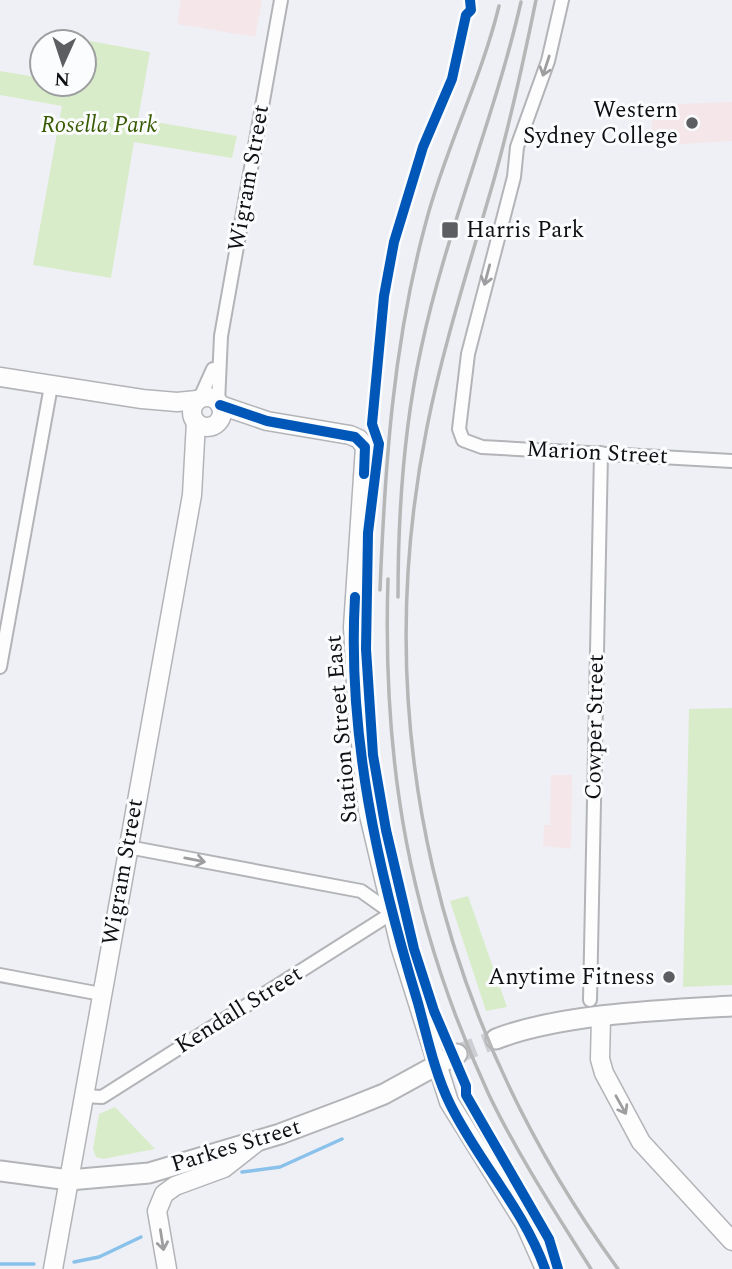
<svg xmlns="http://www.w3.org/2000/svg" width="732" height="1269" viewBox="0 0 732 1269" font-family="Spectral,serif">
<rect width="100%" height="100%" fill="#eff0f5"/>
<g fill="#f4e6e9">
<polygon points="181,0 262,0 255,37 177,24"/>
<polygon points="732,102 732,141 649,146 655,105"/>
<polygon points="551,775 572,775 571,849 543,846 544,825 550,825"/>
</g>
<g fill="#d9ecca">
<polygon points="74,38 150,52 138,119 237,136 232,158 134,142 111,278 33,265 62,106 0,95 0,71 42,78 42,84 84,84 84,42 74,42"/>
<polygon points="732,708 732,985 683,987 689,709"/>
<polygon points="468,896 507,1007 486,1011 450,901"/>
<polygon points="115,1107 155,1149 103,1159 96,1157 93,1149 99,1114"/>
</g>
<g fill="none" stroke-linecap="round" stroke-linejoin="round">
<g stroke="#89c1ea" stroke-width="3.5">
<polyline points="242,1172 280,1167 342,1139"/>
<polyline points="74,1262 99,1257 141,1237"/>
<polyline points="0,1264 34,1264"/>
</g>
<polyline stroke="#cdced3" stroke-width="19" stroke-dasharray="19 10" stroke-linecap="butt" points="457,1054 496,1039"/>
<defs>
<g id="street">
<polyline points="562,0 548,61 517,147 514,177 468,354 459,429 463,440 482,447 732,461"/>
<polyline points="200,398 213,369"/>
<polyline points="218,403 221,336 281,0"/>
<polyline points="0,667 51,386"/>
<polyline points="0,975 101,994"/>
<polyline points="590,1000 601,453"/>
<polyline points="83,1096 102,1097 392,913 361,891 128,847"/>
</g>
<g id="secondary">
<polyline points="0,377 142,399 177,402 197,400"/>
<circle cx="207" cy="412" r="15"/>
<polyline points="220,405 267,421 350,435 359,439 365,447 353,627 357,704 368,811 400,946 449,1102 525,1224 545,1269"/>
<polyline points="601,1018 600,1059 604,1073 641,1142 732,1241"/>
<polyline points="53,1269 192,495 196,422"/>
<polyline points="167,1269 157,1211 164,1194 175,1186 224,1168 257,1142"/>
</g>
<g id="primary">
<path d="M496,1039C560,1014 662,1010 732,1006"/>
<polyline points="0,1171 69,1180 149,1173 280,1134 349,1108 384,1094 457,1054"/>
</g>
</defs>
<use href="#street" stroke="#b3b4b7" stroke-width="16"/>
<use href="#secondary" stroke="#b3b4b7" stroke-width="21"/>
<use href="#primary" stroke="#b3b4b7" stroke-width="23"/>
<use href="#street" stroke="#fdfdfe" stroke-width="12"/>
<use href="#secondary" stroke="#fdfdfe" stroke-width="18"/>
<use href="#primary" stroke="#fdfdfe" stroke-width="19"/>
<g stroke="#b6b6b7" stroke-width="3.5">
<path d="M536,0C524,59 511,118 495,176C471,260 444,342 427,427C367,727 439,1023 618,1269"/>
<path d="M388,579C382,766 410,924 489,1095C518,1155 555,1212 591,1269"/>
<path d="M380,590C385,465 393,343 426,222C445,149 481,80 499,6"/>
<path d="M398,597C398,514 403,431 421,349C446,231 494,120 521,2"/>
</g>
<defs>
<g id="cycleway">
<polyline points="470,0 471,10 466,15 452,79 423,147 394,242 384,296 372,424 379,444 368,533 366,649 373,755 386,830 414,949 434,1011 466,1086 466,1095 549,1239 558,1269"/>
<polyline points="220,405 267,421 355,437 365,447 364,474"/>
<path d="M355,597C347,735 378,872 418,1003C427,1036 435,1074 450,1104C478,1161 523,1208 545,1269"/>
</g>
</defs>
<use href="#cycleway" stroke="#fbfcfe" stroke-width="15"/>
<use href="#cycleway" stroke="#0057b8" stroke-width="10"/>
</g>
<defs><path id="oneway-shaft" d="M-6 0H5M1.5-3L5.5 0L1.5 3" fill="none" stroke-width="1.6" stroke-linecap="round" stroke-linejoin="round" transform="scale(1.75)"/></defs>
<g stroke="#9e9ea0">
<use href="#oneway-shaft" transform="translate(546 66) rotate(108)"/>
<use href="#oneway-shaft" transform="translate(487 275) rotate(105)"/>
<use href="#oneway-shaft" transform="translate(195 860) rotate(11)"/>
<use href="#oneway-shaft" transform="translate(621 1105) rotate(61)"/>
<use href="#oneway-shaft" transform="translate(162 1240) rotate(81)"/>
</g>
<g fill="#5d5e62" stroke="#fbfcfe" stroke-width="2.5">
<circle cx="692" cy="123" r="7"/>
<rect x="441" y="221" width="18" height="18" rx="3.5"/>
<circle cx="669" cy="977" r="7"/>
</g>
<g text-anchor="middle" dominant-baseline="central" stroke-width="6" stroke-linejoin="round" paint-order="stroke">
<g font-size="23" fill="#0f1013" stroke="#fbfcfe" text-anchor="end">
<text x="678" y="110">Western<tspan x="678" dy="26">Sydney College</tspan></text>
<text x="466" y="230" text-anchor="start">Harris Park</text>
<text x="655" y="977">Anytime Fitness</text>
</g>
<g font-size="23" font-style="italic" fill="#385a00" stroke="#fbfcfe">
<text x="99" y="125">Rosella Park</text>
</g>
<g font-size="23" fill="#0f1013" stroke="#fbfcfe">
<text transform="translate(249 178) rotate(-80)">Wigram Street</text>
<text transform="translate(597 453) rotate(3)">Marion Street</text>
<text transform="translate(595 727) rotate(-89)">Cowper Street</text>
<text transform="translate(342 729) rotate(-95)">Station Street East</text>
<text transform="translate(123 872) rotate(-80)">Wigram Street</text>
<text transform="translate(239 1010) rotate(-32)">Kendall Street</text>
<text transform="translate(236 1146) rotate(-17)">Parkes Street</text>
</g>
</g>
<g transform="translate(63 63) rotate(183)"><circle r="33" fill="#fbfcfe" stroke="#9d9ea0" stroke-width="2"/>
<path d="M0-5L12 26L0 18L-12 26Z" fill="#5d5e62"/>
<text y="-10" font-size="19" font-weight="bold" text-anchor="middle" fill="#0f1013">N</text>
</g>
</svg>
